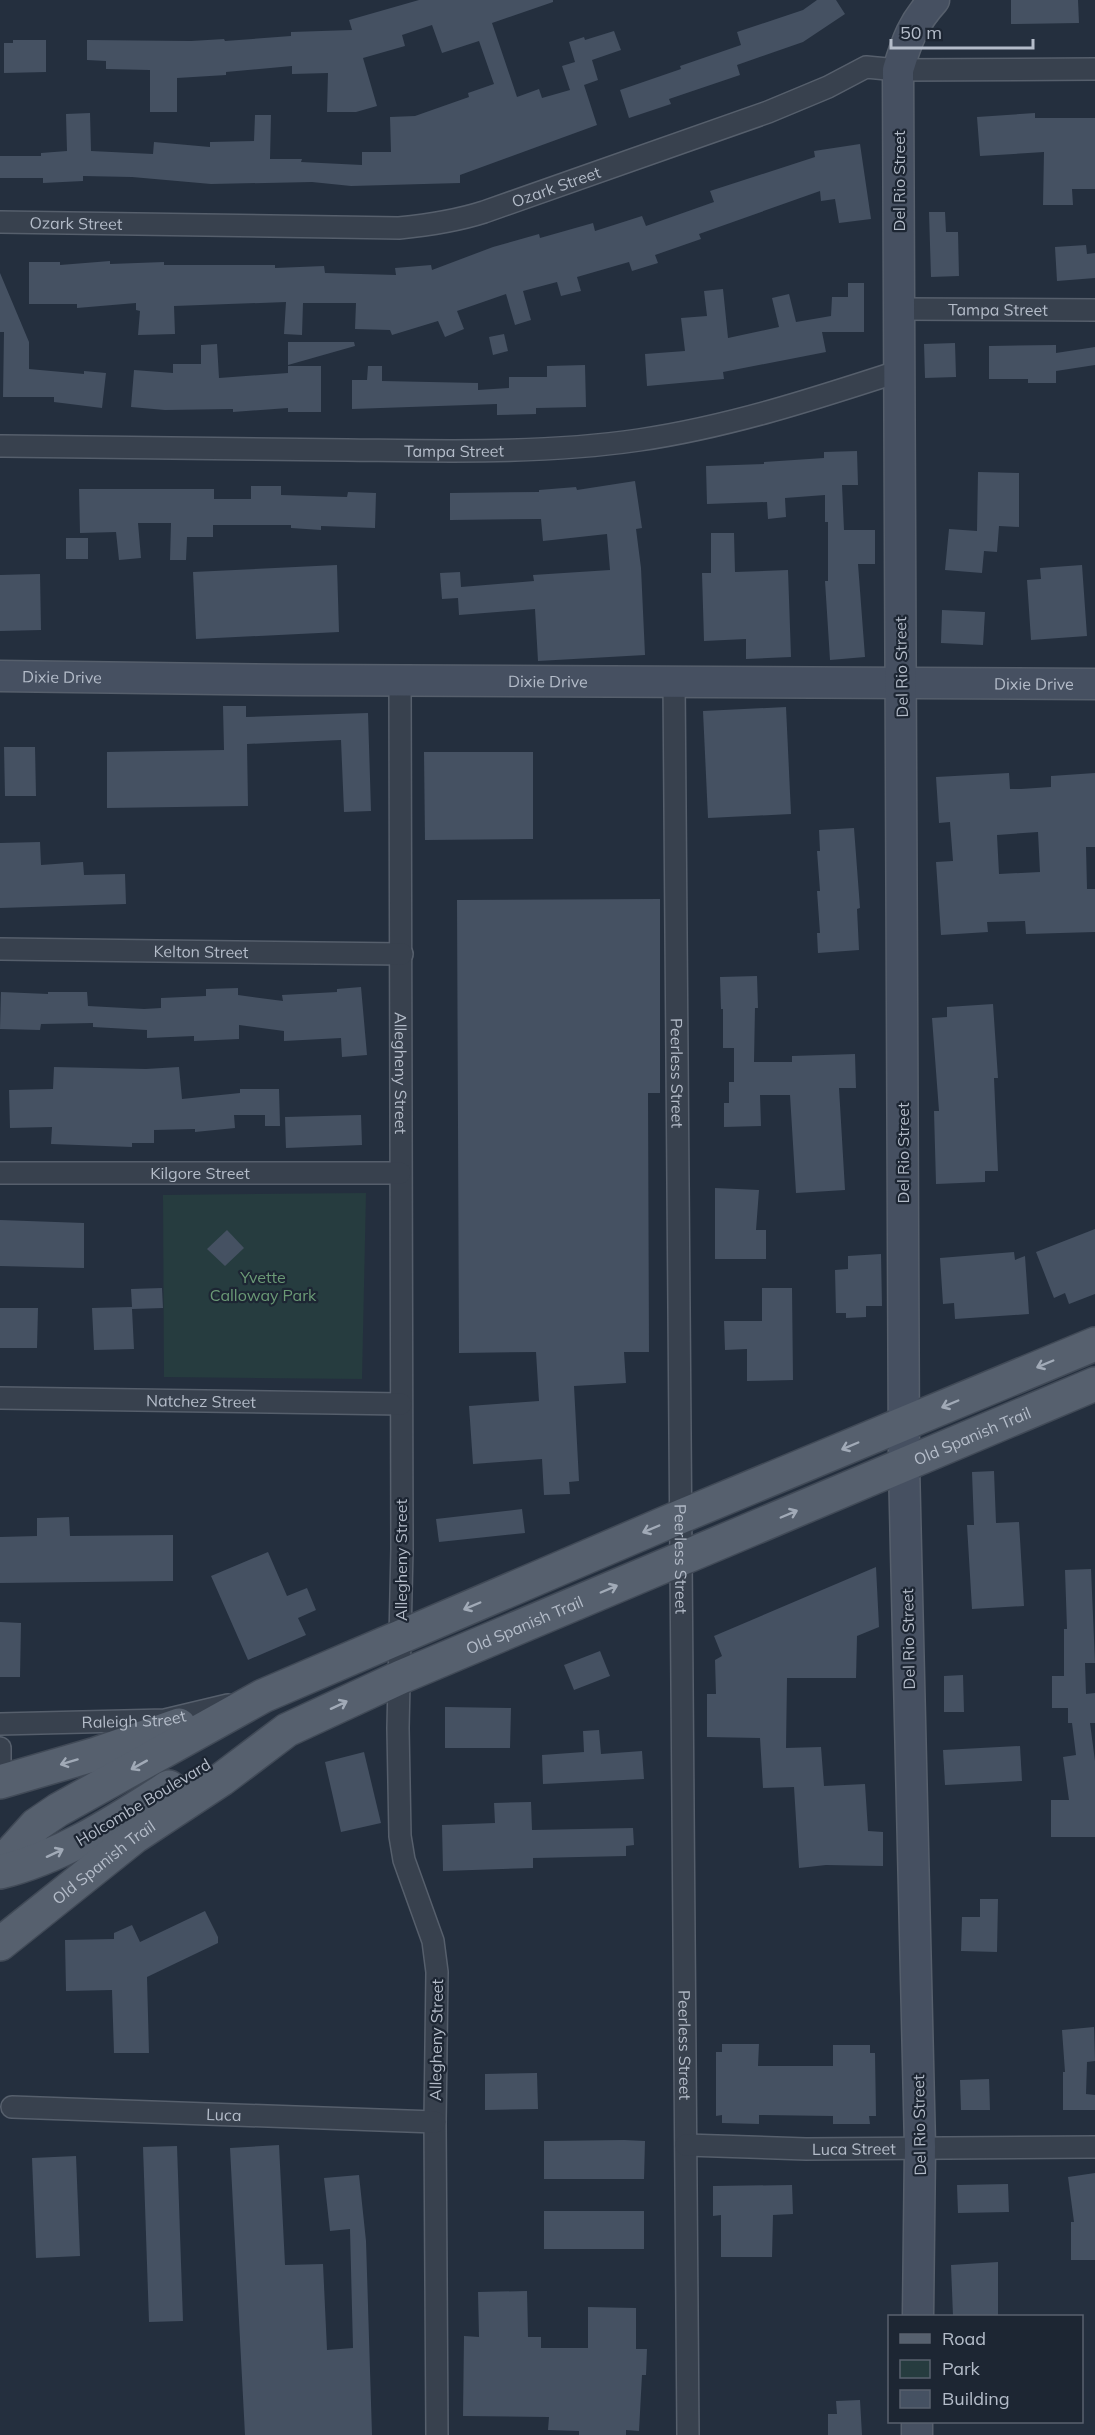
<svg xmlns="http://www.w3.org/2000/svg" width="1095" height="2435" viewBox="0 0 1095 2435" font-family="Mulish,sans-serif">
<rect width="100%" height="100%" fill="#242f3e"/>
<polygon fill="#263c3f" points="366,1193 362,1379 164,1377 163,1195"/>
<g fill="#455162" fill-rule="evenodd">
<polygon points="419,0 553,0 553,2 492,23 517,97 539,89 542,98 570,90 562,66 575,62 569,42 584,37 585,40 614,31 621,50 592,60 598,80 584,85 597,125 460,175 460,183 351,186 312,182 211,184 132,177 83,176 83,181 43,183 43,178 0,178 0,156 41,156 41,153 67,151 66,114 90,113 91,151 153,154 154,142 210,147 210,142 254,141 255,115 271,115 270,159 302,159 301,162 362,165 362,152 391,152 390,117 415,116 469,97 468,93 494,84 479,41 442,53 432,25 402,35 405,46 363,58 377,106 356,112 327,112 328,73 292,74 292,66 226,72 226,75 177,78 177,112 150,112 150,70 106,69 106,61 87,60 87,40 191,41 224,39 225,41 291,36 291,32 352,30 349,20"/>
<polygon points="817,0 836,0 845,14 803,42 737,65 740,75 669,99 671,104 629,118 620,90 681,69 680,66 741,45 737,32 803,10"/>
<polygon points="1011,0 1078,0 1079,23 1011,24"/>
<polygon points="13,40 46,40 46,72 4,73 4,43 13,43"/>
<polygon points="1035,113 1035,118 1095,118 1095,189 1072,189 1073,205 1043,205 1044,152 980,156 977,117"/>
<polygon points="860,144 871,219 839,223 835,199 821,201 820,191 699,234 701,239 655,255 658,263 632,271 629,262 577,277 581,291 561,296 557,282 523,291 531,320 515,325 506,294 457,311 464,329 445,337 438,321 392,335 390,330 355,329 356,303 303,303 302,335 284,334 286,302 174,306 175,334 138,335 140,311 136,310 136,303 77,308 77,304 29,304 29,262 60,262 60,265 110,261 110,264 164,262 164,265 275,265 275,268 324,266 325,273 396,275 395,268 431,265 432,270 493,247 539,234 540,238 593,223 595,231 642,216 646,226 714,202 710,191 815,157 814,151"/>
<polygon points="929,212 945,212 946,232 958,232 959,276 931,277"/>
<polygon points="1086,245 1087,254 1095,253 1095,278 1057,281 1055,247"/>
<polygon points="0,273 29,342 29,369 84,374 84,371 106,373 102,408 54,402 54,397 3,397 4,332 0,332"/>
<polygon points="848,283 864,283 864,332 822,332 826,352 723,372 724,379 647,386 645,354 685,351 681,318 707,316 704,291 723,289 728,338 779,327 772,298 789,294 796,322 831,316 832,297 848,297"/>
<polygon points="504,334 508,351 493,355 489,337"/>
<polygon points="288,342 354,342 355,346 288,365"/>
<polygon points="955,343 956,377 925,378 924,344"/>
<polygon points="217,344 219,378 288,373 288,366 321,366 321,412 288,412 288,408 233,412 233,409 165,410 131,407 134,370 173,373 173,364 201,364 201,345"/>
<polygon points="1056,345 1056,353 1095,347 1095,365 1056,371 1056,383 1028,383 1028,379 989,379 989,346"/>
<polygon points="585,365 586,407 536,408 536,414 497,415 497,404 352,409 352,380 367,380 368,366 382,366 382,381 478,383 478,390 509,388 509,377 547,377 547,366"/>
<polygon points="857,451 858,485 842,485 844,530 875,530 875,564 858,564 865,657 830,660 825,581 828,581 828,522 825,522 825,495 785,498 786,517 768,519 767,502 707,504 706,466 764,464 764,462 824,458 824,452"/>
<polygon points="978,472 1019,473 1019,527 999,526 997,552 984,551 982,573 945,570 949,529 977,531"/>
<polygon points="635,481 642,528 636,529 641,568 645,655 538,661 535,609 459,615 458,598 442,599 440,573 460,572 461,587 534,581 533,575 610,570 607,534 543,541 541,519 450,520 450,493 539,492 539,490 576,487 577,490"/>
<polygon points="251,486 281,486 281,495 347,497 348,492 376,493 375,528 321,526 321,530 291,528 291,525 213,525 213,537 187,537 186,560 170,560 171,523 138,523 141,558 119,560 116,532 80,533 79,489 214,489 214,499 251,499"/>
<polygon points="711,533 734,533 735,572 788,570 791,657 746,659 746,639 704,641 702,573 711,573"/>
<rect x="66" y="538" width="22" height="21"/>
<polygon points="337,565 339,632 196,639 193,572"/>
<polygon points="1082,565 1087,636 1031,640 1027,580 1041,579 1040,568"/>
<polygon points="40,574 41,630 0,631 0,575"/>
<polygon points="942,610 985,612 983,645 941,643"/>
<polygon points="223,706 246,706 246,717 368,713 371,811 344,812 341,740 247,744 248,806 107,808 107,752 224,750"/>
<polygon points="786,707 791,814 708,818 703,711"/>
<polygon points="4,747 35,747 36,796 5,796"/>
<polygon points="424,752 533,752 533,839 425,840"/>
<path d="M1009,773L1010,789H1021L1051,787V776L1095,773V847H1086L1087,889H1095V932L1026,934L1025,921L987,922L988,932L941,935L936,862L953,861L950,822L939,823L936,777ZM1038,832L1040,872L999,874L997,835Z"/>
<polygon points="854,828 860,908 857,909 859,950 818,953 817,933 820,933 817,891 820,891 817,851 820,851 819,830"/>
<polygon points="40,842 41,865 83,862 84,875 125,874 126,904 0,908 0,843"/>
<polygon points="660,899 660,1093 648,1093 649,1352 624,1352 626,1383 574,1386 579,1481 569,1482 570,1494 544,1495 542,1459 473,1464 469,1406 539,1401 536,1352 459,1353 457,900"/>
<polygon points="757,976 758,1008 755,1008 754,1062 792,1062 792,1056 855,1054 856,1088 839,1088 845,1190 796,1193 790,1095 760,1095 761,1126 724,1127 724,1103 729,1103 729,1082 734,1082 734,1048 723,1048 723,1009 721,1009 720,977"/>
<polygon points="361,987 367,1055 342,1057 341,1038 284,1041 284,1031 239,1025 239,1039 194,1041 194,1036 147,1038 147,1030 93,1027 93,1023 41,1024 40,1030 0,1029 1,992 48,994 48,992 87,992 88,1006 144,1009 161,1008 161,998 206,996 206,989 238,988 238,995 283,1001 282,995 337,992 337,989"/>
<polygon points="993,1004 998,1078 994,1078 998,1171 985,1171 985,1182 936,1184 934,1111 939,1111 932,1018 947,1017 947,1007"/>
<polygon points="54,1067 146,1069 179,1067 182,1099 240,1093 240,1089 279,1089 280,1126 265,1126 265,1115 234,1115 235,1128 195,1132 195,1129 154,1130 154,1143 132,1143 132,1147 51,1144 52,1127 10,1128 9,1090 53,1089"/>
<polygon points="361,1115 362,1145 286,1148 285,1117"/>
<polygon points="715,1188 759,1190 756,1230 766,1230 766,1259 715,1259"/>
<polygon points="0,1220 84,1223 84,1268 0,1266"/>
<polygon points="1095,1229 1095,1294 1069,1304 1065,1293 1054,1298 1036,1252"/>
<polygon points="227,1230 244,1248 225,1266 207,1249"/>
<polygon points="1014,1252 1015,1260 1025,1256 1029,1314 955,1319 954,1303 943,1304 940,1258"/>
<polygon points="881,1254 882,1306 866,1306 866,1317 846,1318 846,1313 836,1313 835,1270 848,1269 848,1256"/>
<polygon points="162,1288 163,1308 132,1309 134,1349 94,1350 92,1308 132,1307 131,1289"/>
<polygon points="762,1288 792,1288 793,1380 747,1381 747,1349 725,1350 724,1321 762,1321"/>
<polygon points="0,1308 38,1308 37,1348 0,1348"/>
<polygon points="994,1471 996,1523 1019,1522 1024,1606 972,1609 967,1525 974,1525 972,1472"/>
<polygon points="522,1509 525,1533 439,1542 436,1519"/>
<polygon points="69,1517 70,1536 173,1535 173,1581 0,1583 0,1537 37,1536 37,1518"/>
<polygon points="268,1552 287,1596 307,1588 316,1610 298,1618 306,1635 248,1660 211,1576"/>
<polygon points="876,1567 879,1627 857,1636 856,1678 787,1678 786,1748 821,1747 824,1786 865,1784 868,1831 883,1832 883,1866 826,1865 799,1868 794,1787 763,1788 760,1738 707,1737 707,1694 716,1694 715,1660 722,1656 714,1636"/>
<polygon points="1091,1569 1095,1663 1085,1663 1086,1694 1095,1693 1095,1723 1090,1723 1095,1761 1095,1837 1051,1837 1051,1800 1069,1800 1063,1757 1076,1755 1072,1723 1068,1723 1068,1708 1052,1708 1052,1676 1064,1676 1064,1629 1067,1629 1065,1570"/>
<polygon points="0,1622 21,1623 20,1677 0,1677"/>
<polygon points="600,1651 610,1676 574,1690 564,1665"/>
<polygon points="963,1675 964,1712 944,1712 944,1676"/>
<polygon points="445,1707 511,1708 510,1748 445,1748"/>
<polygon points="599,1730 601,1754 642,1751 644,1779 543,1784 542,1755 584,1752 583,1731"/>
<polygon points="1020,1746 1022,1781 945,1785 943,1750"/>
<polygon points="364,1752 381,1823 341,1832 325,1762"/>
<polygon points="531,1802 532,1830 633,1828 634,1845 626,1846 626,1856 533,1858 533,1868 443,1871 442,1825 495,1823 494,1803"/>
<polygon points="980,1899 998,1899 997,1952 961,1951 962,1917 980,1917"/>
<polygon points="205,1911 218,1937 218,1943 147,1977 149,2053 114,2053 112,1990 66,1991 65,1940 114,1939 114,1933 132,1925 140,1942"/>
<polygon points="1094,2027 1095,2061 1087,2062 1086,2094 1095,2095 1095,2110 1063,2110 1063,2072 1065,2072 1062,2030"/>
<polygon points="722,2044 759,2044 758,2066 833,2066 833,2045 870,2045 870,2053 875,2053 876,2116 869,2116 870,2124 833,2124 833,2116 759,2115 759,2124 722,2123 722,2115 716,2116 716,2052 722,2052"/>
<polygon points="537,2073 538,2109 485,2110 485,2074"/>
<polygon points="989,2079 990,2110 961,2110 960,2080"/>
<polygon points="624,2140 645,2141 644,2179 544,2179 544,2141"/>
<polygon points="279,2145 285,2265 323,2264 327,2350 353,2348 350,2229 330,2231 324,2178 359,2175 366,2241 372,2435 245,2435 230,2148"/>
<polygon points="177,2146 183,2321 149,2322 143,2147"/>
<polygon points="76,2156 80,2256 36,2258 32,2158"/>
<polygon points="1095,2173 1095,2260 1071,2260 1071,2222 1074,2222 1068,2177"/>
<polygon points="1008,2184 1009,2212 958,2213 957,2185"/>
<polygon points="792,2185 793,2214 773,2215 772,2257 721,2257 721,2215 713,2216 713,2186"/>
<rect x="544" y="2211" width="100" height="38"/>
<polygon points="998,2262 998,2316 953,2316 951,2265"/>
<polygon points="527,2291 528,2337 541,2337 541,2348 588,2348 588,2307 636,2308 636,2349 647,2349 646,2375 642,2375 639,2431 626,2430 626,2435 579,2435 579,2431 548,2430 549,2417 463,2416 464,2336 479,2337 478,2292"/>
<polygon points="860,2400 862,2435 828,2435 828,2414 837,2414 836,2401"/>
</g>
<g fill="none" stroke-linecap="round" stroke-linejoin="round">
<defs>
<g id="street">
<path id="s1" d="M0,222L399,228C429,225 456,221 484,212L768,112L828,87L866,67L898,70L1095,69"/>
<path id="s2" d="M900,309L1095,310"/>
<path id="s3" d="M0,446C116,447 232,449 347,450C445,451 543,454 639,440C728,427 814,399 900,371"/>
<path id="s4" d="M400,679L402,1549L398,1728L400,1836L404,1860L433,1941L437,1972L435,2122L437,2435"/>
<path id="s5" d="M674,681L688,2435"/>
<path id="s6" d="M0,949L402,954"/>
<path id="s7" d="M0,1173H400"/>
<path id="s8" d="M0,1398L401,1404"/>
<path id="s9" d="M0,1724L165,1720L228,1705"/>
<polyline points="0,1748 0,1769"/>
<path id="s10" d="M12,2107L435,2122"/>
<path id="s11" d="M686,2145L806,2149L1095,2147"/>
</g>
<g id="secondary">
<path id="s12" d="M0,676L299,680L1095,684"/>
<path d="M918,2316L920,2147L904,1465L898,70C907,40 913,23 934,0"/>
<polyline points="917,2435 917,2422"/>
</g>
<g id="primary">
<polyline points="0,1782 96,1754 179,1725"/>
<polyline points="0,1865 36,1825 58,1810 263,1696 682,1516 1095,1344"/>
<path d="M0,1872C62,1857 116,1821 169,1787"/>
<path id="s13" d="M0,1944L134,1837L222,1779L287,1730L401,1677L1095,1384"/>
</g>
</defs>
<use href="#street" stroke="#565f6c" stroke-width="24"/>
<use href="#secondary" stroke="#565f6c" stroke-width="33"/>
<use href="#primary" stroke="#414a57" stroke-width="36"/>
<use href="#street" stroke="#38414e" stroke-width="21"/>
<use href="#secondary" stroke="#465061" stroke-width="30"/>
<use href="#primary" stroke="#56606e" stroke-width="33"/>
</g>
<defs><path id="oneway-shaft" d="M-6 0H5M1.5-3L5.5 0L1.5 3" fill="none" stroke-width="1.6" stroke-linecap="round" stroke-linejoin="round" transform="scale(1.5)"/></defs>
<g stroke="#a1aab7">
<use href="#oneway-shaft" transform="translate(1045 1364) rotate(157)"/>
<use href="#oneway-shaft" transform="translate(950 1404) rotate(157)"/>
<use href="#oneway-shaft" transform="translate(850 1446) rotate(157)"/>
<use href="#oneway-shaft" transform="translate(789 1514) rotate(-23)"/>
<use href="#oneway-shaft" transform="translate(651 1529) rotate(157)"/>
<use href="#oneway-shaft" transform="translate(609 1589) rotate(-23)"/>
<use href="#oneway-shaft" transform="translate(472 1606) rotate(157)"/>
<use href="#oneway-shaft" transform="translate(339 1705) rotate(-25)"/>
<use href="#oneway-shaft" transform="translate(69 1762) rotate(163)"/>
<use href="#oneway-shaft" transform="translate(139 1765) rotate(151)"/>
<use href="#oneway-shaft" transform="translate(55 1853) rotate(-25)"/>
</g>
<g text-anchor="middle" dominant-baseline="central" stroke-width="4.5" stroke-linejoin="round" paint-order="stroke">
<g font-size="16" fill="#b4bcc9" stroke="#1d2633">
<text transform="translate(899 181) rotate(-90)">Del Rio Street</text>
<text stroke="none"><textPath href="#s1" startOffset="562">Ozark Street</textPath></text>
<text stroke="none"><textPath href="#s1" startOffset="76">Ozark Street</textPath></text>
<text stroke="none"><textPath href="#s2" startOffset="98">Tampa Street</textPath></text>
<text stroke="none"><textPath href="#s3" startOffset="454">Tampa Street</textPath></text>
<text transform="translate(901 667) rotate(-91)">Del Rio Street</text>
<text stroke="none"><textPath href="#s12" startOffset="62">Dixie Drive</textPath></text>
<text stroke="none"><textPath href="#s12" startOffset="548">Dixie Drive</textPath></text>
<text stroke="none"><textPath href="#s12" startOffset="1034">Dixie Drive</textPath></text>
<text stroke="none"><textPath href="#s6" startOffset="201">Kelton Street</textPath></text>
<text stroke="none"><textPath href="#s5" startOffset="392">Peerless Street</textPath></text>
<text stroke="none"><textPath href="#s4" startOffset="394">Allegheny Street</textPath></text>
<text transform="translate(903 1153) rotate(-90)">Del Rio Street</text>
<text stroke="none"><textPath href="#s7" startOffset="200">Kilgore Street</textPath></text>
<text stroke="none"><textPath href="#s8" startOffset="201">Natchez Street</textPath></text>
<text stroke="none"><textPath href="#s13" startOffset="1104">Old Spanish Trail</textPath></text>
<text stroke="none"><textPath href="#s5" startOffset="878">Peerless Street</textPath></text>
<text transform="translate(401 1560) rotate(-90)">Allegheny Street</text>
<text stroke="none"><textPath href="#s13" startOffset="618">Old Spanish Trail</textPath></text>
<text transform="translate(908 1639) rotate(-91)">Del Rio Street</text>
<text stroke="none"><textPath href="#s9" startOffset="134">Raleigh Street</textPath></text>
<text transform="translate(143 1802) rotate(-31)">Holcombe Boulevard</text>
<text stroke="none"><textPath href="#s13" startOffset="132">Old Spanish Trail</textPath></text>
<text transform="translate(436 2040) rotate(-89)">Allegheny Street</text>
<text stroke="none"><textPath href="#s5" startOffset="1364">Peerless Street</textPath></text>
<text stroke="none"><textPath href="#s10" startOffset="212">Luca</textPath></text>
<text transform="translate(919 2125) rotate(-91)">Del Rio Street</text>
<text stroke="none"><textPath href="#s11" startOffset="168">Luca Street</textPath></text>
</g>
<g font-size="16" fill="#6b9a76" stroke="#1d2633">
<text x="263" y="1277">Yvette<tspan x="263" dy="18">Calloway Park</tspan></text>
</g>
</g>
<rect x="888" y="2315" width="195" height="108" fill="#1d2633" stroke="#59626f" stroke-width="1.5"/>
<rect x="900" y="2334" width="30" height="9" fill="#56606e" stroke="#59626f" stroke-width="1.5"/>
<text x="942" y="2345" font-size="18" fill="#b4bcc9">Road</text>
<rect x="900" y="2360" width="30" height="18" fill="#263c3f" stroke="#59626f" stroke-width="1.5"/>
<text x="942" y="2375" font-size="18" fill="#b4bcc9">Park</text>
<rect x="900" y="2390" width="30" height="18" fill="#455162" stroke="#59626f" stroke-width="1.5"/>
<text x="942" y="2405" font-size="18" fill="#b4bcc9">Building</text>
<path d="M891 39v9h142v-9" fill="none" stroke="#b4bcc9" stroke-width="3"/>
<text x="900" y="39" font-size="18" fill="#b4bcc9" stroke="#1d2633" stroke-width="4.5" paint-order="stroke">50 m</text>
</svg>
